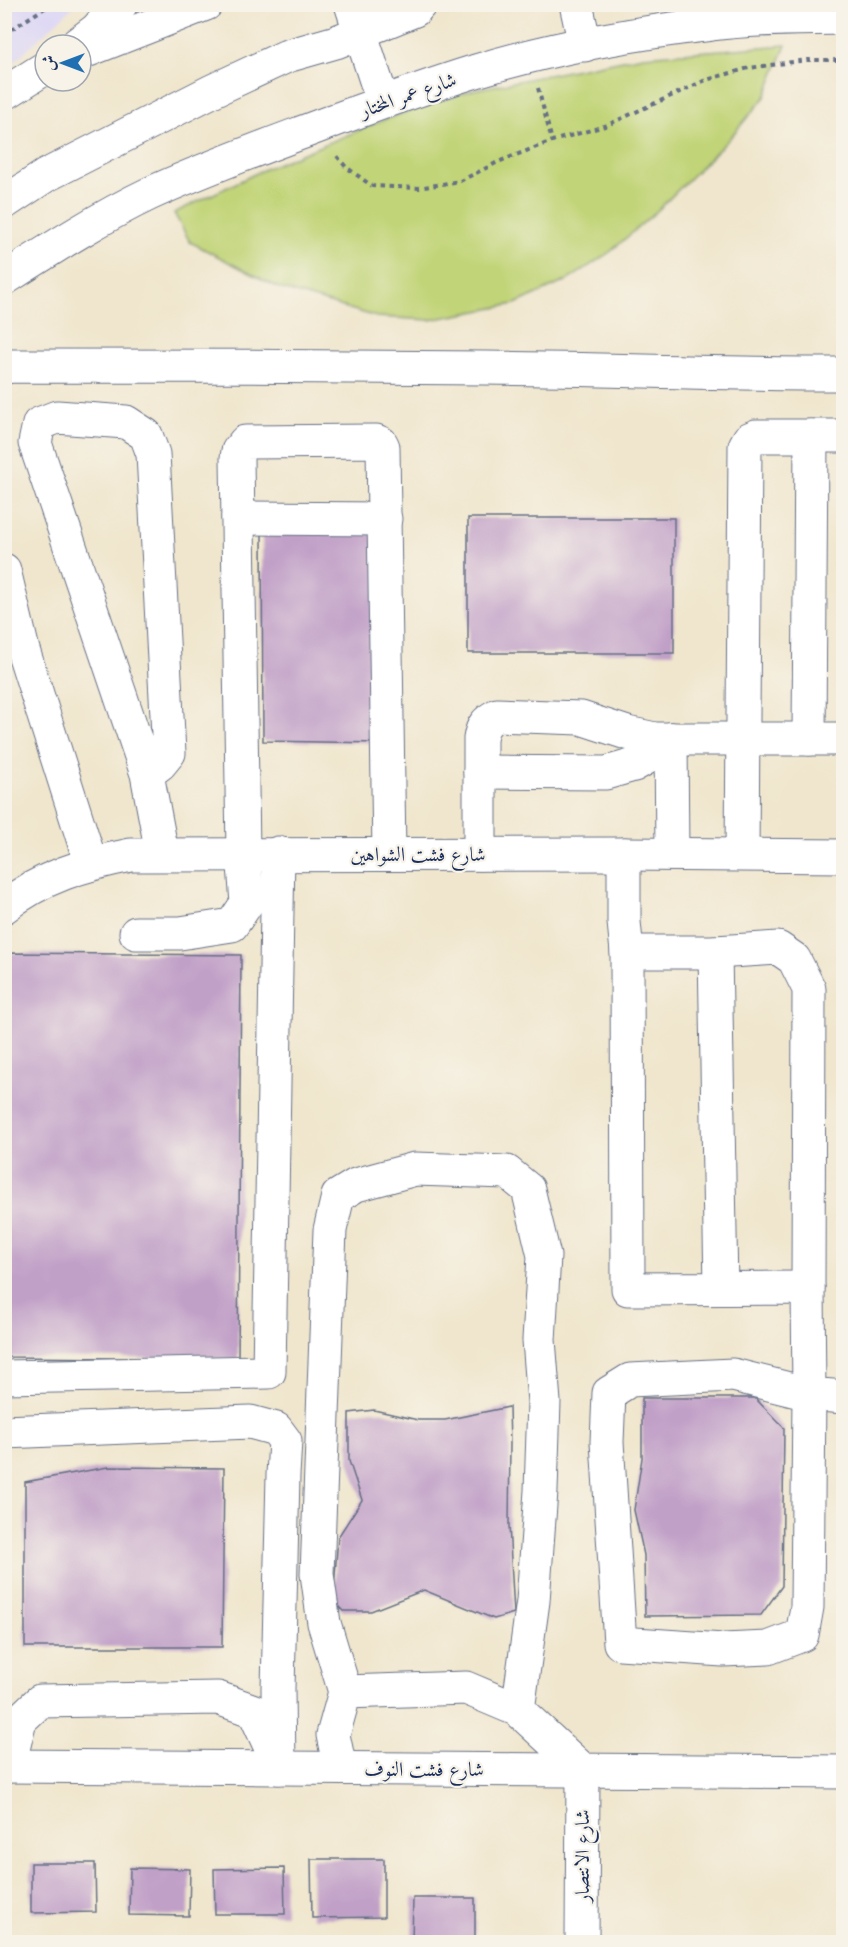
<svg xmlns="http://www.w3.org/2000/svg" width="848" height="1947" viewBox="0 0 848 1947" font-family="Cardo,Amiri,serif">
<rect width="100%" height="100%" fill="#f7f3e8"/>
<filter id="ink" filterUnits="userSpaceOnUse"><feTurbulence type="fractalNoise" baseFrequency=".0167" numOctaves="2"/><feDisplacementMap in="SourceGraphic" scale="12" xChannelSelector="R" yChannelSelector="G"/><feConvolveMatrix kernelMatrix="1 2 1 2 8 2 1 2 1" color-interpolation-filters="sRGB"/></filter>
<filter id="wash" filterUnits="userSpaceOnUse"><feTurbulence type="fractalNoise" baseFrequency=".008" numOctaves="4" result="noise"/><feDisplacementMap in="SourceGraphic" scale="24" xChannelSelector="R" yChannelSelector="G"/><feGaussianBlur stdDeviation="1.35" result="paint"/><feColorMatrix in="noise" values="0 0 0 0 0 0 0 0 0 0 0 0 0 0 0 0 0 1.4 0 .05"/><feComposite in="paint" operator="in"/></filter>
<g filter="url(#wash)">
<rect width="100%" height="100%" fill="#f0e6cd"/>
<polygon fill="#dcd6f6" points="5,4 75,4 75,5 5,70"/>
<polygon fill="#c1d477" stroke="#6e826a" stroke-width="1.5" points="786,45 765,97 728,140 658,210 610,252 568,280 515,304 430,320 377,317 279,288 190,242 174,213 267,168 389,118 473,90 643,56"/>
<g id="blocks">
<g fill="#c1a0c8">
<rect x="468" y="518" width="206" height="135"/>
<polygon points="262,532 378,534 381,743 263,741"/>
<polygon points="4,953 241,955 238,1359 4,1357"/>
<polygon points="642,1398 755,1398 784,1428 782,1586 761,1615 645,1616 644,1555 634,1510 642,1458"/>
<polygon points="509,1407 510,1444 509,1525 514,1613 494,1619 424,1590 371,1611 343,1611 333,1601 338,1537 362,1500 349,1461 349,1413 374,1410 418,1420 445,1420"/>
<polygon points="108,1467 224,1468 222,1647 25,1647 25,1482"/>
<polygon points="311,1859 384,1859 384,1917 312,1918"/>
<polygon points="31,1863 95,1863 96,1912 31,1913"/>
<polygon points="130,1868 190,1869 189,1916 129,1915"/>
<polygon points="284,1868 285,1914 215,1914 214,1869"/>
<polygon points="413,1898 475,1898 475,1942 412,1942"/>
</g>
</g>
</g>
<g filter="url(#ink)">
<use href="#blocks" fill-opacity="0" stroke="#666f85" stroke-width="1.5"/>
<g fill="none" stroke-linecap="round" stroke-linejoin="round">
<defs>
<g id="minor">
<polyline points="351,4 383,102"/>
<path d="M4,368L11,366C169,366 328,366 486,368C605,369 724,374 844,374"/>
<polyline points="238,518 385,519"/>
<polyline points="4,570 23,650 91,864"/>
<polyline points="671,739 672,854"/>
<polyline points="809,739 811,436"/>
<polyline points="480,772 606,773 634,765 660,750 671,739"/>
<polyline points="147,774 160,764 169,753 153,454 146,435 126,422 57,417 39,424 35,443 147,774 162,853"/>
<path d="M480,854V739C482,726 486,721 497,715L581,718L627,733L655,739H844"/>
<polyline points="624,854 624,922 627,952"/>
<polyline points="742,854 745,446 749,439 756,436 844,436"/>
<path d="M4,907C41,877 85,864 131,855L624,854L844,856"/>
<polyline points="136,933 180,933 232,925 247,903 243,853 237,458 238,451 245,442 376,441 381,443 383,447 389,854"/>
<polyline points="715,952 778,948 794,959 809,989 808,1288"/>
<polyline points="721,1288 715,952 627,952 628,1289 808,1288 809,1394 807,1607 802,1635 768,1648 723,1650 620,1643 607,1442 609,1393 630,1380 733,1375 809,1394 844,1397"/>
<polyline points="4,1377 269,1372 278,853"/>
<polyline points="4,1432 250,1422 276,1429 285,1441 283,1475 278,1689 279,1768"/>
<polyline points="345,1692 324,1623 317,1574 330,1230 338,1196 356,1185 415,1169 507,1172 528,1189 544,1256 539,1340 544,1402 541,1491 533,1601 518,1710"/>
<polyline points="4,1766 844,1772"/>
<polyline points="9,1766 20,1720 40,1701 218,1698 254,1711 274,1755"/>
<polyline points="340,1768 333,1735 345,1692 466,1688 518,1710 583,1770 582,1942"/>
</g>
<g id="major">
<polyline points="576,4 585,45"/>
<polyline points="76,45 96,30 121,4"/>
<polyline points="81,53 206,4"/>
<polyline points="4,94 45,68"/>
<polyline points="4,203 45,176 212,91 287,56 336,42 415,10 420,4"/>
<path d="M4,279C51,249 99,218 149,194C203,169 258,149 314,128C367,108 421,88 476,71C551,48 634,33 712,24C755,18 800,19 844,18"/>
</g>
</defs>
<use href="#minor" stroke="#666f85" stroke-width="35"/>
<use href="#major" stroke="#666f85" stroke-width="35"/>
<g stroke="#666f85" stroke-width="4" stroke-dasharray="4.5 4.5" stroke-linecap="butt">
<polyline points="4,34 51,4"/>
<polyline points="538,88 552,141"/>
<polyline points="337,156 346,167 372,186 419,188 460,181 498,162 552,141 605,126 706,80 749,68 807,60 844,60"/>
</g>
<use href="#minor" stroke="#fff" stroke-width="33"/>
<use href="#major" stroke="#fff" stroke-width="33"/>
</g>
</g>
<g text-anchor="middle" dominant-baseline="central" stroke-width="4.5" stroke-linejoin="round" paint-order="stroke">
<g font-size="20" fill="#1b2f5e" stroke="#f7f3e8">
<text transform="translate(408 95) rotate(-19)">شارع عمر المختار</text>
<text x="418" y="854">شارع فشت الشواهين</text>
<text x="424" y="1769">شارع فشت النوف</text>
<text transform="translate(582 1856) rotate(-90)">شارع الانتصار</text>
</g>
</g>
<rect width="848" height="1947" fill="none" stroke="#f7f3e8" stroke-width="24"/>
<g transform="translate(63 63) rotate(270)"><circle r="28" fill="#f7f3e8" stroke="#9fa5b1" stroke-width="1.5"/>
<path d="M0-4.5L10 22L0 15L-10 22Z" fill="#1f6fb2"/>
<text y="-9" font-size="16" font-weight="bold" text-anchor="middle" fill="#1b2f5e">ش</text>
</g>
</svg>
